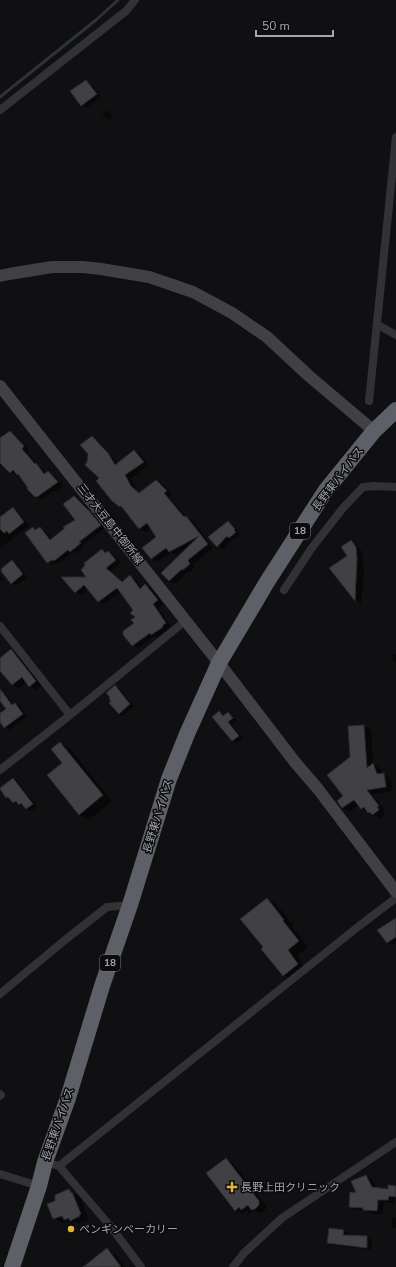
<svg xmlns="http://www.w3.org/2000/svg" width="396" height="1267" viewBox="0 0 396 1267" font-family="'Nunito Sans','Noto Sans JP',sans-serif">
<rect width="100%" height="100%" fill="#101012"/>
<g fill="#0007">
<polygon points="86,81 91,84 101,97 86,108 81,105"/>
<polygon points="107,110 113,116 108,120 102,114"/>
<polygon points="10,432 15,435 29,450 27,452 38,466 42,468 46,474 48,472 54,476 63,486 56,491 54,491 41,500 35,496 20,475 17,474 16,475 10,472 3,464 0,467 0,439"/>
<polygon points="92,437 98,440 118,464 135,451 140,454 149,465 131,479 137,490 140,493 156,481 162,484 172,495 169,497 186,517 192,520 213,548 193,564 195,567 189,573 187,572 176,584 170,581 163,573 187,548 175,555 171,552 157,562 152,558 157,537 151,528 146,532 140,529 123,508 120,506 88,463"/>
<polygon points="74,497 79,500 94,515 105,528 83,545 84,547 75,554 73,552 59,563 57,562 53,565 48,562 40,528 45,531 52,540 76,521"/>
<polygon points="13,509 18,512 29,526 0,548 0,518"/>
<polygon points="228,523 233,525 239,532 238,533 240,535 234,540 232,539 223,549 218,546 209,537"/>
<polygon points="351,542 358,546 362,552 364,573 361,604 355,600 331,569 349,557"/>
<polygon points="102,550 114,555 121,563 110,572 123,582 130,576 135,579 142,588 145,585 151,588 163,604 158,608 171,626 167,629 168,630 157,637 155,636 138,648 133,645 136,618 134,611 121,592 103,604 98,601 89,589 81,595 75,592 88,578"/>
<polygon points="12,561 17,564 27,577 16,586 11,583 1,570"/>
<polygon points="0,575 4,579 0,582"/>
<polygon points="11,650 18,654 42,685 36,690 30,686 27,682 19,688 13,685 0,671 0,659"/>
<polygon points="393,654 396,654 396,662 393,661"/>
<polygon points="116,686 120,689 134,706 123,716 119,714 113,701"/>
<polygon points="4,695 8,698 14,705 15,704 20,706 27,717 9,730 4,727 0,721 0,715 8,709 0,700 0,698"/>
<polygon points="219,712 225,716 228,713 232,716 237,721 232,725 243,738 237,743 233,740 214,717"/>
<polygon points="364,726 371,730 373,764 380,768 382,774 391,778 392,791 372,794 385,810 383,812 385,814 380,818 362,809 359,805 350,812 343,808 338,801 345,796 351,758"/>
<polygon points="60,743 70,749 112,801 89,820 79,814 64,763"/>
<polygon points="13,779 18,782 37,807 31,811 25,807 14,802 7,797"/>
<polygon points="267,899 276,904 294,926 292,927 308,947 297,956 307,970 293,981 283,975 264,947"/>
<polygon points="396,921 396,942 392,945 388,943"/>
<polygon points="226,1159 233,1163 266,1206 266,1209 262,1213 260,1213 254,1210 249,1213 246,1211 243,1214 235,1210"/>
<polygon points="366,1176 373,1180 377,1189 389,1190 396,1187 396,1199 395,1199 394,1203 384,1202 383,1214 371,1214 365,1210 357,1210 351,1206"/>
<polygon points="69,1190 80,1197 88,1218 86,1219 87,1221 78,1224 76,1222 72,1224 67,1221 62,1223 54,1218 57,1201"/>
<polygon points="392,1218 396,1218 396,1228 391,1227"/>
<polygon points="344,1231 349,1233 348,1236 367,1237 372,1240 371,1250 333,1245 328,1242"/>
<polygon points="107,1250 115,1254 125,1267 91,1267"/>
</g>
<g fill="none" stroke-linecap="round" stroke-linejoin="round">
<polyline stroke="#2b3239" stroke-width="3" points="0,97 96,20 118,0"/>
</g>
<g fill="#404045" stroke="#2b2a2d">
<polygon points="86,80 97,94 81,106 70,91"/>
<polygon points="10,431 24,446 22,449 35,464 36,463 44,474 48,471 58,482 37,497 36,496 35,497 27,489 28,488 18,474 17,475 13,470 10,473 0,463 0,438"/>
<polygon points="92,436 108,453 115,465 134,450 144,462 125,475 131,486 139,493 156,480 167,491 164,493 184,517 186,516 208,544 188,560 190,564 183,570 182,569 169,581 161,573 199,536 169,552 166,548 151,559 142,548 156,537 147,523 139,529 121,506 120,507 112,501 96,481 99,478 85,465 87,462 88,454 80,445"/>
<polygon points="74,496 89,511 101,525 79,542 81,543 70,552 68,550 54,561 52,560 47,563 25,533 33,527 35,530 40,527 50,540 65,528 63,527 75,520 63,504"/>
<polygon points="13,507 24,522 9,534 7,531 4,533 0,529 0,517"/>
<polygon points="228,521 235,529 234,530 236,532 229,538 227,536 217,547 208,537"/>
<polygon points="351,540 356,547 357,559 355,601 329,568 347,556 341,547"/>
<polygon points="102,549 105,553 108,551 116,560 106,568 122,582 130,575 140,589 145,584 158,600 153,604 166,623 162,626 163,627 151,635 150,633 132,646 123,635 123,631 134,623 131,620 135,617 130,613 133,610 117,588 98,602 84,585 75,593 61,577 86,577 81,570 85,565 84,563"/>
<polygon points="12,560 23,574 11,584 1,571 2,571 1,569"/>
<polygon points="11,649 36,681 29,687 22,677 12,685 0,671 0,658"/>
<polygon points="115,685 130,704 119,714 109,703 111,701 109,698 110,697 106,693"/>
<polygon points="0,689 12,705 15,703 23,714 4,728 0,722 0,713 6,709 0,701"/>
<polygon points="219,711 223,716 228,712 233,718 228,722 239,736 232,741 212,717"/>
<polygon points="364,725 367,768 373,763 377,774 384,773 386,787 367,790 379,806 377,807 379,810 372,815 370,812 368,813 364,807 361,809 354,800 342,808 337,801 343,796 327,775 350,757 348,726"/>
<polygon points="60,742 103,795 79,815 47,775 62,763 51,749"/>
<polygon points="13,778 33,804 26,809 21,803 19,805 16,801 13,803 8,797 6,798 0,789 0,788"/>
<polygon points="267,898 284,920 283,921 299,941 288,950 298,964 283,976 261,949 263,947 240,919"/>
<polygon points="396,918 396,937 387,943 377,930"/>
<polygon points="226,1158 259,1201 259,1205 255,1209 251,1210 248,1205 241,1210 239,1207 235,1211 206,1173"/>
<polygon points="366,1175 372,1187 388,1189 388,1185 396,1186 396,1197 389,1196 388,1200 378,1200 377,1211 363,1210 363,1208 349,1207 350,1192 356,1193 351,1181"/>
<polygon points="69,1189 71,1193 72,1192 81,1214 79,1215 80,1216 70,1221 69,1218 64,1220 62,1216 53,1219 47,1204 55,1201 55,1195"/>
<polygon points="329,1228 344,1230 343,1235 367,1236 367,1248 327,1243"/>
<polygon points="107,1248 121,1267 83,1267"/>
</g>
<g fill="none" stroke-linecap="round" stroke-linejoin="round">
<g stroke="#323236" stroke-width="8">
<polyline points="0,110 126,11 135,0"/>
<polyline points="378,325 396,335"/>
<polyline points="369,401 396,137"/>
<polyline points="284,590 311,549 343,508 363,487 374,486 396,487"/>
<polyline points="0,626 70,715"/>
<polyline points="0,770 70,715 185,621"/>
<polyline points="0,994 65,940 107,907 130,905"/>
<polyline points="0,1094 1,1095 0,1096"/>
<polyline points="45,1162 59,1166 111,1227 141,1267"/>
<polyline points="59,1166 359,926 396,898"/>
<polyline points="0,1174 39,1186"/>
<polyline points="233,1267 244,1253 282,1218 396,1142"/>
</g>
<g stroke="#404146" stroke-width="12">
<polyline points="0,276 9,274 52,267 83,267 101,269 149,277 193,292 232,313 267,337 309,376 374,431"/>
<polyline points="0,386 219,663 294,761 318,789 396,892"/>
</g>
<polyline stroke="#5e6067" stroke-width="16" points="12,1267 39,1186 45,1162 68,1098 102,986 130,905 169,779 187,734 219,663 267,582 326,490 374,431 396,410"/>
</g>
<g fill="#e0b439" stroke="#0b0b0d" stroke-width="1.5">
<path d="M230 1181h4v4h4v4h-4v4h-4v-4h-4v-4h4z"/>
<circle cx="71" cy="1229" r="4"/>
</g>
<g text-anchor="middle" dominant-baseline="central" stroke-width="3" stroke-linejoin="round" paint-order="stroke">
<g fill="#0b0b0d" stroke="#757880" stroke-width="1">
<rect x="290" y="523" width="20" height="16" rx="3"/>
<rect x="100" y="955" width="20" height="16" rx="3"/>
</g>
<g font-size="10" font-weight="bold" fill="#a3a6b1">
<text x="300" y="531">18</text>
<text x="110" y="963">18</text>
</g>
<g font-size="11" fill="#a3a6b1" stroke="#0b0b0d">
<text transform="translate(338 479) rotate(-53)">長野東バイパス</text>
<text transform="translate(110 524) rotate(52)">三才大豆島中御所線</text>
<text transform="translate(158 816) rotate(-73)">長野東バイパス</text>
<text transform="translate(58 1124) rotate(-71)">長野東バイパス</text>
</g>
<g font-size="11" fill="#a3a6b1" stroke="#0b0b0d" text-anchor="start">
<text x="241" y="1187">長野上田クリニック</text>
<text x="79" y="1229">ペンギンベーカリー</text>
</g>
</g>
<path d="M256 30v6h77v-6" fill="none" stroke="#a3a6b1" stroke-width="2"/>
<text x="262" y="30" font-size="12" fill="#a3a6b1" stroke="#0b0b0d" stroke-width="3" paint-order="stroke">50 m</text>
</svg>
